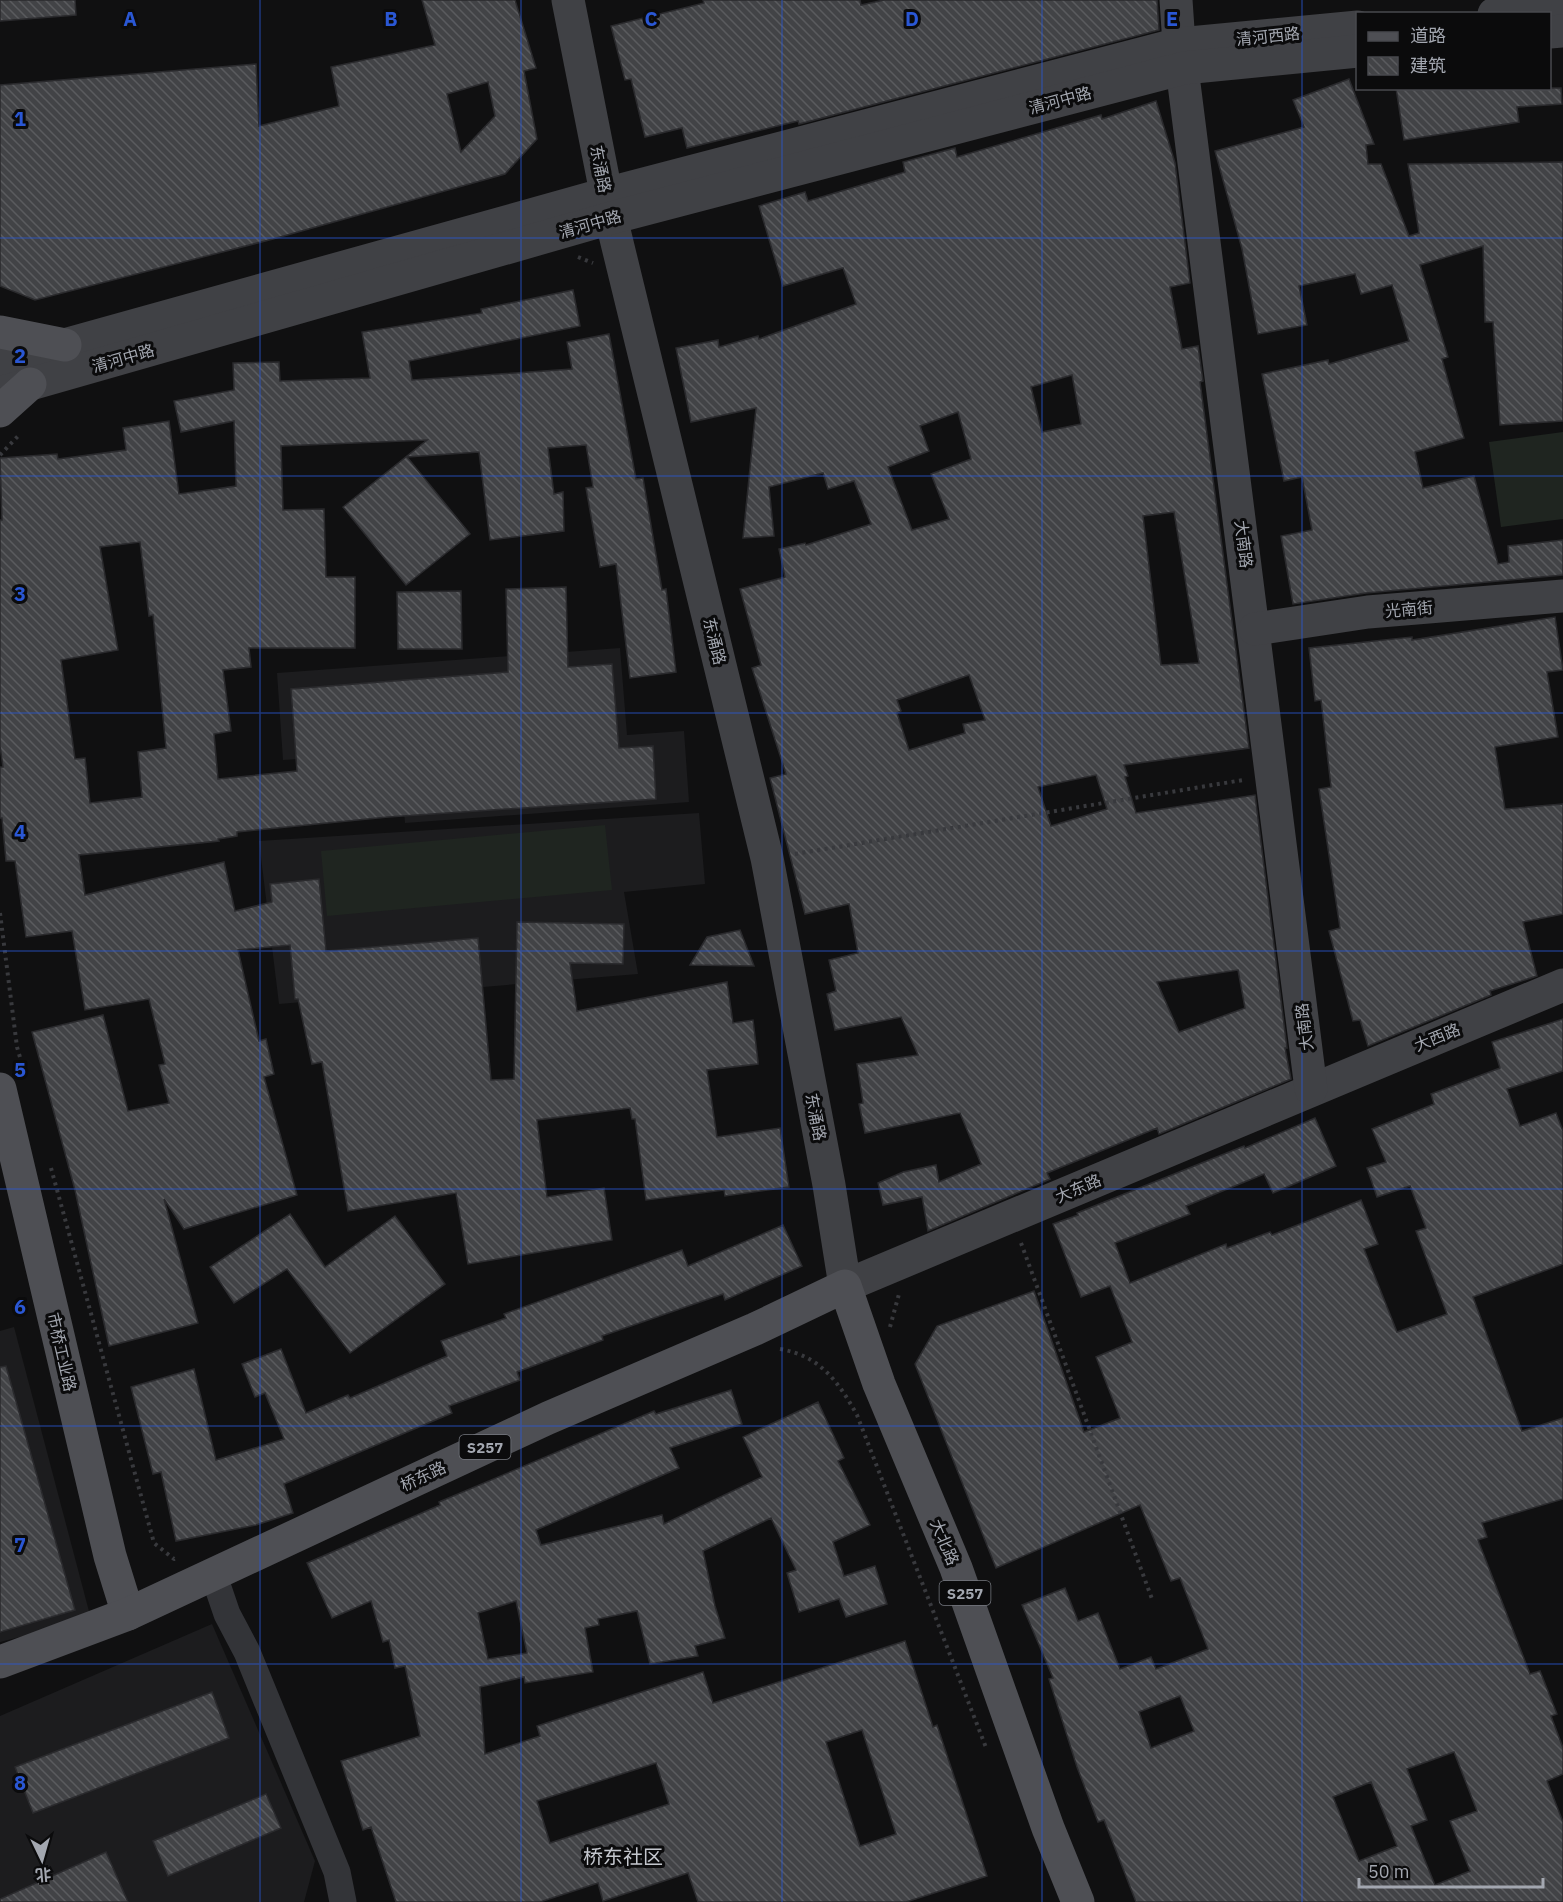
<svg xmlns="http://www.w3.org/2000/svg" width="1563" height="1902" viewBox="0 0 1563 1902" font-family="'IBM Plex Sans','Noto Sans SC',sans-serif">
<defs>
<pattern id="building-back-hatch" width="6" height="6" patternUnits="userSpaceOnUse" patternTransform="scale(1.5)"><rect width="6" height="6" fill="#424346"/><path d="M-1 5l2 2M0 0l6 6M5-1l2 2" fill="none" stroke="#5a5b5e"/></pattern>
</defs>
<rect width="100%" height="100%" fill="#101011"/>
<g fill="#1c1c1e">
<polygon points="620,648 627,735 684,731 689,802 405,823 399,752 283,760 277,673"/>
<polygon points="699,813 705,884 624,892 638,974 279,1004 259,841"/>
<polygon points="14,1327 91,1619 0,1642 0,1331"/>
<polygon points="212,1624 315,1861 304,1902 0,1902 0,1716"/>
</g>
<g fill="#1f2520">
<polygon points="1563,432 1563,519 1501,527 1489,442"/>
<polygon points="605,825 612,890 327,916 321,851"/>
</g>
<g fill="url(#building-back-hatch)" stroke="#2a2a2d" stroke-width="1.5" fill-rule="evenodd">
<polygon points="0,0 75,0 76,15 0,21"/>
<path d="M422,0H515L536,68L524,71L537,139L505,174L273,239L35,300L0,286V85L256,64L259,126L339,106L331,67L435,45ZM488,82L495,116L461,152L447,94Z"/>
<polygon points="703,0 860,0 861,5 884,0 1157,0 1159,30 799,124 798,121 687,148 682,128 645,137 631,79 625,80 611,26 704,3"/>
<polygon points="1349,79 1374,144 1366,145 1368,164 1381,164 1409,236 1419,233 1408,164 1563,162 1563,421 1500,425 1493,322 1485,322 1483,246 1420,265 1448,357 1442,359 1464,438 1415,452 1423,488 1474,476 1498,564 1509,562 1508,546 1563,540 1563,575 1366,593 1293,604 1281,536 1312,530 1302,477 1284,481 1262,374 1328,360 1329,364 1409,341 1392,285 1361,294 1355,274 1299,286 1307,325 1258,334 1242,249 1215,151 1304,127 1293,100"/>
<polygon points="1396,88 1561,88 1562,104 1517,107 1519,122 1404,140"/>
<path d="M1156,101L1175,163L1190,283L1170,287L1182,349L1198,346L1203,381L1200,382L1249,748L1124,765L1128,776L1125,777L1136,813L1255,795L1287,1048H1285L1291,1079L1159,1134L1157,1128L1047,1173L1050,1179L928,1231L922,1197L883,1205L878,1183L903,1172L936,1165L939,1182L981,1164L960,1113L865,1133L859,1104L863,1103L857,1064L918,1055L901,1017L835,1030L827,994L836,991L829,960L858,953L849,904L805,914L770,778L786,774L752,668L761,665L740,589L785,577L779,549L805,543L806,545L871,524L854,481L828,489L823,473L769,487L774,536L743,538L756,408L691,422L676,348L718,340L719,347L758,336L759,339L856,304L843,268L783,286L759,206L805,192L808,201L905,172L903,162L955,148L957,157L1101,115L1102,119ZM1072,375L1081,424L1042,432L1031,387ZM958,412L971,459L931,474L949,519L912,530L888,467L929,451L920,426ZM1174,512L1199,663L1161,665L1143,516ZM969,675L985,720L963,724L965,733L909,750L897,713L901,711L897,700ZM1096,775L1107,809L1051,826L1038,787ZM1238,970L1245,1008L1179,1032L1157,982Z"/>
<path d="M573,290L580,326L409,361L412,380L572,369L567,342L609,334L636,479L643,478L662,590L666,589L676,672L630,678L616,564L600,567L586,488L593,487L586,445L548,448L554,494L563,492L564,531L490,540L479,452L407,457L470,534L406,585L343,507L427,440L281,446L283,510L324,509L326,577H355V648H249L251,667L223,670L231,731L214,734L218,779L297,771L291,689L508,672L506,589L566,587L568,667L612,664L619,748L653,746L656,799L388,817L237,832V836L218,839L219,841L79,855L85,895L224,862L235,911L272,902L270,884L319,879L326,951L478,938L491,1080L514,1079L517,922L624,924L623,964L570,963L577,1011L727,982L733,1023L753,1020L758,1061V1064L707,1070L717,1137L780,1128L789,1187L725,1196L724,1190L646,1200L635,1119H632L630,1108L537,1120L547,1197L604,1188L612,1240L468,1264L456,1193L348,1211L322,1062L312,1064L298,999H295L290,945L238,950L259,1041L266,1039L274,1074L264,1077L297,1195L184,1229L164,1199L198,1323L109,1346L75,1190L32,1032L103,1015L128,1111L169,1103L159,1065L165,1064L149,999L85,1010L72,931L26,937L15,861H6L2,818H0V767H3L0,746V520H2L0,458L57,454L58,459L126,450L123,428L169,421L179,494L236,486L234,421L181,432L174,401L234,390L233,363L279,362L280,381L370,378L362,332L482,313L481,309ZM140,542L149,616L153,615L166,748L138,752L142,797L90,803L85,758L75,759L61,660L118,650L100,547Z"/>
<polygon points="461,591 462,649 398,649 397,592"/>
<polygon points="1555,617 1563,670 1547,672 1558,737 1495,747 1505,809 1563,804 1563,914 1523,922 1537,976 1490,991 1491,995 1368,1046 1360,1020 1353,1021 1329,931 1340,928 1319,789 1331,787 1321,700 1315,701 1309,648 1412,637 1412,640"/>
<polygon points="740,930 754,966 690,965 707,937"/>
<path d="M1563,1019V1071L1507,1089L1520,1126L1556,1113L1563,1131V1264L1473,1297L1522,1431L1563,1418V1499L1482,1523L1487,1537L1478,1540L1530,1674L1540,1671L1557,1714L1551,1716L1563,1748V1774L1547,1781L1563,1822V1902H1136L1104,1820L1098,1822L1077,1767L1049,1679L1053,1678L1022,1605L1065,1588L1078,1621L1098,1613L1120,1669L1151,1657L1156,1669L1208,1649L1180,1578L1171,1581L1140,1505L996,1568L915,1364L937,1326L1034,1291L1084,1432L1120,1418L1096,1357L1132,1342L1110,1286L1081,1297L1053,1224L1078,1215L1077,1213L1244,1146L1245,1148L1315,1118L1336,1166L1273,1193L1264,1174L1186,1206L1190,1214L1115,1243L1130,1283L1226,1244L1227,1248L1270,1232L1272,1235L1361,1200L1378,1244L1364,1249L1397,1332L1447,1314L1416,1231L1426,1228L1410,1186L1377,1197L1367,1168L1386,1162L1372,1129L1434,1104L1431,1094L1500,1068L1492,1042ZM1180,1696L1194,1731L1151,1748L1139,1712ZM1454,1752L1477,1811L1450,1821L1470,1871L1435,1885L1411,1826L1427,1820L1407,1769ZM1371,1782L1397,1846L1359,1861L1333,1797Z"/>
<polygon points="290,1214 325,1267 395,1216 445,1284 350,1353 287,1269 234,1303 210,1267"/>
<polygon points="783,1225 802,1266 725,1300 723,1294 602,1336 603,1340 517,1372 520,1380 449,1406 452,1413 284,1484 293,1513 256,1525 176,1541 161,1472 153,1474 131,1387 194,1369 216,1460 284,1439 265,1393 255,1397 242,1364 281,1349 306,1413 348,1395 350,1398 447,1356 441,1341 506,1318 504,1314 682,1250 688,1266"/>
<polygon points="6,1366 75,1610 0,1632 0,1367"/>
<path d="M731,1390L742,1424L670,1448L679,1468L536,1530L541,1545L662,1515L664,1524L762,1477L743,1437L818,1402L844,1458L838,1461L870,1525L833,1542L844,1576L875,1566L887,1604L846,1617L839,1599L799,1612L787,1573L796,1570L771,1518L703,1551L715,1606L725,1638L695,1646L698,1656L650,1664L637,1611L598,1619L599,1625L585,1628L593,1672L525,1683L524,1677L480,1687L485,1754L540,1736L537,1726L703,1672L713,1703L905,1641L933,1727L937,1725L987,1876L906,1902H698L688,1873L603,1901L598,1883L540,1902H396L371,1827L363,1830L341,1761L420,1736L405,1666L395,1668L389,1640L383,1642L371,1601L332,1618L307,1563L440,1505L439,1502L654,1411L656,1414ZM516,1601L527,1653L488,1659L478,1613ZM862,1730L896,1834L860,1846L826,1742ZM656,1763L669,1804L550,1843L537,1801Z"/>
<polygon points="212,1692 229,1738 33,1813 15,1767"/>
<polygon points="266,1794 281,1828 168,1876 153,1841"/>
<polygon points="106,1852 128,1902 0,1902 0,1899"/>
</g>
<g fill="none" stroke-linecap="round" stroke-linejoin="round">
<g stroke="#38393d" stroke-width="4" stroke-dasharray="3 4.5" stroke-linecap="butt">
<polyline points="578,257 593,263"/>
<polyline points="0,455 20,434"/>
<polyline points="795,854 1243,780"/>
<polyline points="0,913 17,1047 24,1071"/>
<polyline points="51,1168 154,1543 174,1559 178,1558"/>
<polyline points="1021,1243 1152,1599"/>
<polyline points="890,1327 899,1294"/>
<path d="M780,1349C820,1356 838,1381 857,1415L987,1750"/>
</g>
<polyline stroke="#333438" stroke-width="27" points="213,1573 227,1614 247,1652 337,1872 343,1902"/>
<g stroke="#404145" stroke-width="33">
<polyline points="568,0 611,218 767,858 829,1185 845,1286 1563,985"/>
<polyline points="1176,0 1179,44 1311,1089"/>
<polyline points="1494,14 1563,7"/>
<polyline points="1550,32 1563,31"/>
<polyline points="0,363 606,194 1179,44 1358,27"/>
<polyline points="3,392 611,218 1184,68 1358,51"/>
<polyline points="1255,629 1368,612 1563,596"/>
</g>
<g stroke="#4e4f54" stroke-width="33">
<polyline points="0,332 65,345"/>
<polyline points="0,411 30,384"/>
<polyline points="0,1089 110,1556 128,1614"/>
<polyline points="0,1662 128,1614 548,1418 755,1329 845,1286 879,1384 956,1568 1048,1828 1078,1902"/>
</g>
</g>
<path fill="none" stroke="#2a57d4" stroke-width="1.5" stroke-opacity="0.55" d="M260,0V1902M521,0V1902M782,0V1902M1042,0V1902M1302,0V1902M0,238H1563M0,476H1563M0,713H1563M0,951H1563M0,1189H1563M0,1426H1563M0,1664H1563"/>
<g text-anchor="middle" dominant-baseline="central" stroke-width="6" stroke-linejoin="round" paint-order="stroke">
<g fill="#0b0b0c" stroke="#75787f" stroke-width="1.5">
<rect x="459.5" y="1435" width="51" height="24" rx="4.5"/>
<rect x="939.5" y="1581" width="51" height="24" rx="4.5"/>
</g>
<g font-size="15" font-weight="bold" fill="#a3a7b0">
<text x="485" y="1447">S257</text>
<text x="965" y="1593">S257</text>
</g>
<g font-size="16" fill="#a3a7b0" stroke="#0b0b0c">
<text transform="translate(1268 36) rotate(-6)">清河西路</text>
<text transform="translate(1060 100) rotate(-15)">清河中路</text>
<text transform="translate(601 169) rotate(79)">东涌路</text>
<text transform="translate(590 224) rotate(-16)">清河中路</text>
<text transform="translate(123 358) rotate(-16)">清河中路</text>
<text transform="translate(1244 544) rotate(83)">大南路</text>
<text transform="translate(1409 609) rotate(-5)">光南街</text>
<text transform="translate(715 641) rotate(76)">东涌路</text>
<text transform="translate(1304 1027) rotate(-97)">大南路</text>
<text transform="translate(1437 1037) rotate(-22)">大西路</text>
<text transform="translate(816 1117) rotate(79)">东涌路</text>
<text transform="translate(1078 1188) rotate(-23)">大东路</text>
<text transform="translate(62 1352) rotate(77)">市桥工业路</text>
<text transform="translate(423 1476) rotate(-25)">桥东路</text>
<text transform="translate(945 1542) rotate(67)">大北路</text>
</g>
<g font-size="20" fill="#c3c6cd" stroke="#0b0b0c">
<text x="623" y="1856">桥东社区</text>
</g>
</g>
<g font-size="20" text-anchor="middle" font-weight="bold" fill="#2a57d4" stroke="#0b0b0c" stroke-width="6" stroke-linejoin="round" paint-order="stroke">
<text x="130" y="26">A</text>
<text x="391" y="26">B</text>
<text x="651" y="26">C</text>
<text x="912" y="26">D</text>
<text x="1172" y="26">E</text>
<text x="20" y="126">1</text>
<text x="20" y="363">2</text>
<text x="20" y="601">3</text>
<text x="20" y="839">4</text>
<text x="20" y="1077">5</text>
<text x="20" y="1314">6</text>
<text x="20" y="1552">7</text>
<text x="20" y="1790">8</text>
</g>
<rect x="1356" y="12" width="195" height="78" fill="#0b0b0c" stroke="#48494e" stroke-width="1.5"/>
<rect x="1368" y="32" width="30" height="9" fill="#4e4f54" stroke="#48494e" stroke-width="1.5"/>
<text x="1410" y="42" font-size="18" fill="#a3a7b0">道路</text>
<rect x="1368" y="57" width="30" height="18" fill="url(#building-back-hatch)" stroke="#48494e" stroke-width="1.5"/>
<text x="1410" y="72" font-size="18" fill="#a3a7b0">建筑</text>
<g transform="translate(42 1860) rotate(175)" stroke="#0b0b0c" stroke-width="4.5" paint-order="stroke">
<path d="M0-4.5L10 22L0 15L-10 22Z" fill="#a3a7b0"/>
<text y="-9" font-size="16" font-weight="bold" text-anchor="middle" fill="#a3a7b0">北</text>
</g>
<path d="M1359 1878v9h184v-9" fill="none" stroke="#a3a7b0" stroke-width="3"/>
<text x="1368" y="1878" font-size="18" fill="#a3a7b0" stroke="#0b0b0c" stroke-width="4.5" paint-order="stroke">50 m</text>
</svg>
